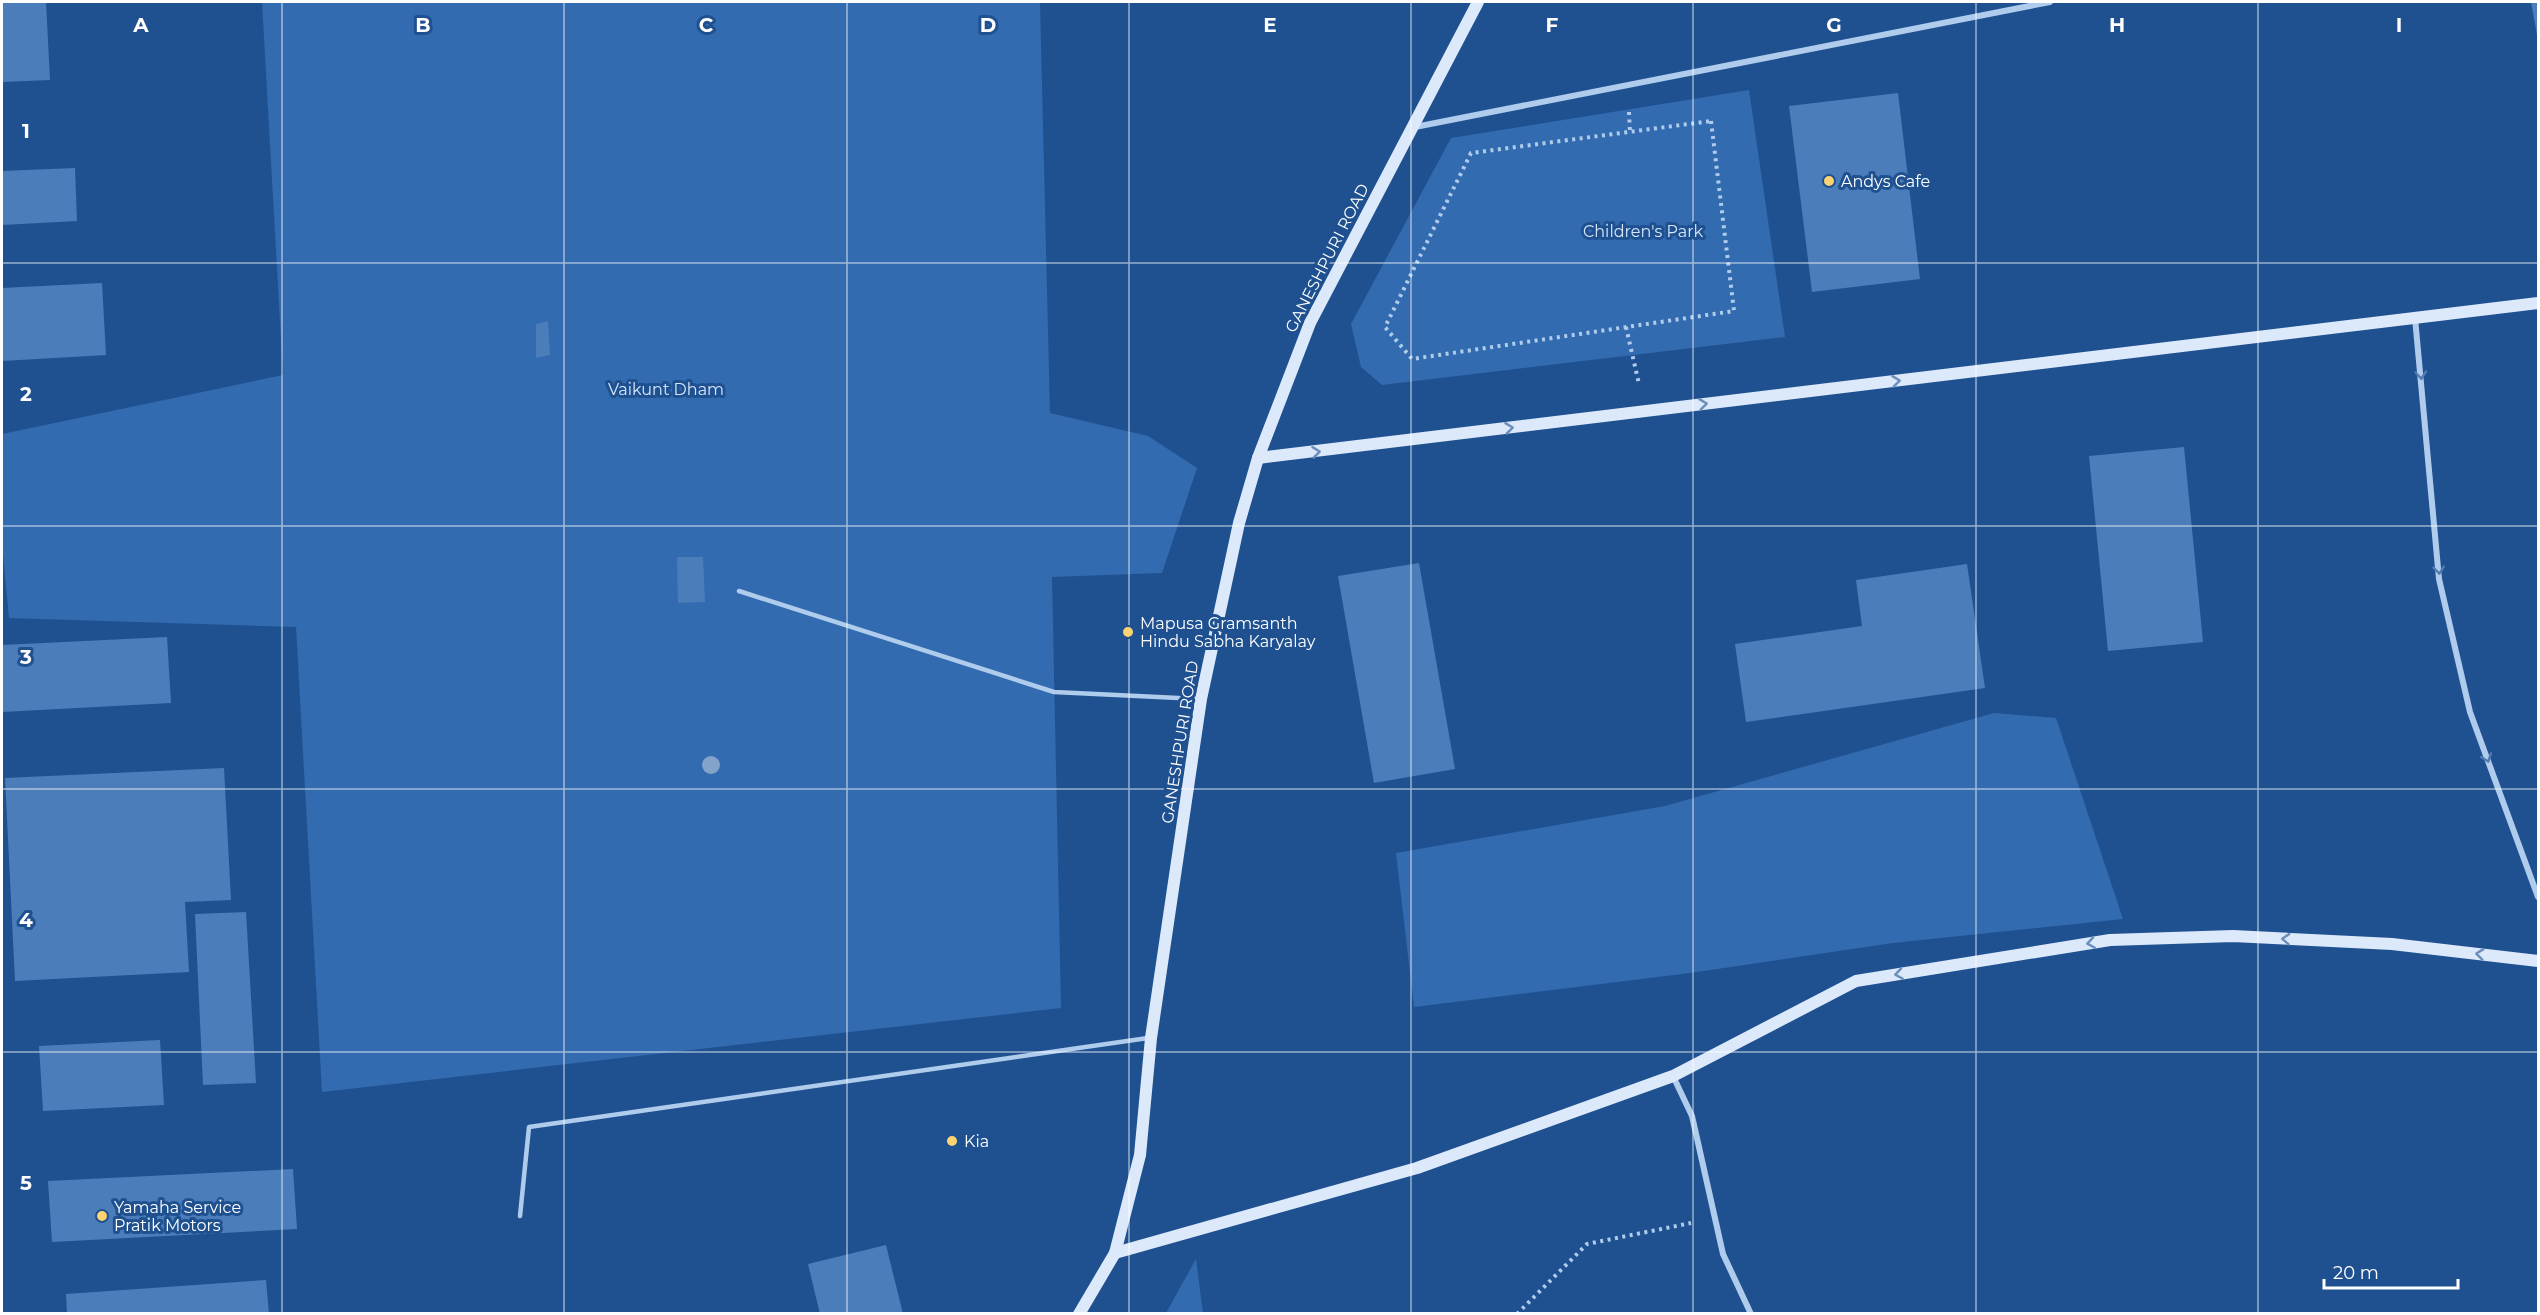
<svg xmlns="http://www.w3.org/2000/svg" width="2540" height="1315" viewBox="0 0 2540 1315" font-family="Montserrat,sans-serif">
<rect width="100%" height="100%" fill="#1f5191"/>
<g fill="#326baf">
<polygon points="262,2 1040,2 1050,413 1148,436 1197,468 1162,573 1052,577 1061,1008 322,1092 296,627 9,618 2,544 2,434 283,375"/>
<polygon points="1749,90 1785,337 1382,385 1361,367 1351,324 1451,138"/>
<polygon points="1994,713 2056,718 2123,919 1893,943 1690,973 1414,1007 1396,853 1665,806"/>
<polygon points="1196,1259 1203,1313 1166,1313"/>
</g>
<g fill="#4b7dba">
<polygon points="2,2 46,2 50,80 2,82"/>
<polygon points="2531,2 2538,2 2538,35 2537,35"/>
<polygon points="1898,93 1920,279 1812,292 1789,106"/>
<polygon points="75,168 77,221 2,225 2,171"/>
<polygon points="102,283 106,355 2,361 2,288"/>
<polygon points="548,321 550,355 536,358 536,324"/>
<polygon points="2184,447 2203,642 2108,651 2089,456"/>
<polygon points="677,557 703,557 705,602 678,603"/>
<polygon points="1419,563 1455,769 1374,783 1338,576"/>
<polygon points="1967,564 1985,688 1746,722 1735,644 1862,626 1856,580"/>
<polygon points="167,637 171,703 2,712 2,645"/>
<polygon points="224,768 231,900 185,902 189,972 15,981 5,778"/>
<polygon points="246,912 256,1083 203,1085 195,914"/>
<polygon points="160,1040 164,1105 43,1111 39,1046"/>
<polygon points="293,1169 297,1229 52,1242 48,1181"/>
<polygon points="886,1245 903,1314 820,1314 808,1264"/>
<polygon points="266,1280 269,1314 67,1314 66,1294"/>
</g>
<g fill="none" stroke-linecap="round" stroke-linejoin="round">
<g stroke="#b0cced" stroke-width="4" stroke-dasharray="3 4.5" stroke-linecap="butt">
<polyline points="1629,112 1630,132"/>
<polygon points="1711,121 1734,311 1412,359 1385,327 1471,153"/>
<polyline points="1626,327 1639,384"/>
<polyline points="1517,1314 1587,1244 1691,1223"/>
</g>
<g stroke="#b0cced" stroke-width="4.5">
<polyline points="739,591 1054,692 1199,699"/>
<polyline points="520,1216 529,1127 1148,1038"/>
</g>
<g stroke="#b0cced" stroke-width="6">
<polyline points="1415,127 2050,2"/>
<polyline points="2415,318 2439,579 2470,712 2538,897"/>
<polyline points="1673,1076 1692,1116 1723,1254 1751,1314"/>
</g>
<g stroke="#dce9fa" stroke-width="12">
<polyline points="1258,458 2538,303"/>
<polyline points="1115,1253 1417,1168 1673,1076 1856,981 2110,940 2233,936 2392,944 2538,961"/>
<polyline points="1079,1314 1115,1253 1140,1155 1151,1038 1201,699 1239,523 1258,458 1310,323 1478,2"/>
</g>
</g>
<circle fill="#83a3cb" cx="711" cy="765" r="9"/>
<defs><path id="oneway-chevron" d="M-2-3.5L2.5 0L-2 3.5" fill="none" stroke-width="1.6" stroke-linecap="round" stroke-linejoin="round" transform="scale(1.5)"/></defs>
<g stroke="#527cb1">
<use href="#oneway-chevron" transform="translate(2421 375) rotate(85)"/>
<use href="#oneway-chevron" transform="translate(2439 570) rotate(84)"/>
<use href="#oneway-chevron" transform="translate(2487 758) rotate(70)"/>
</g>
<g stroke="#6b8ebb">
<use href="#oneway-chevron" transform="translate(1896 381) rotate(-7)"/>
<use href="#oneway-chevron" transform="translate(1703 404) rotate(-7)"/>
<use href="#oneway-chevron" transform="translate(1509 428) rotate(-7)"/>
<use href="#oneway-chevron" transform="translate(1316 452) rotate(-7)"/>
<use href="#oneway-chevron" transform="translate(2286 939) rotate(-177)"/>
<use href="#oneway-chevron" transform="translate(2091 943) rotate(171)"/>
<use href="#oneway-chevron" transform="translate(2480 954) rotate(-173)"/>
<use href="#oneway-chevron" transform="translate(1899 974) rotate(171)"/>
</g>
<path fill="none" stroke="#fff" stroke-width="1.5" stroke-opacity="0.55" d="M282,2V1314M564,2V1314M847,2V1314M1129,2V1314M1411,2V1314M1693,2V1314M1976,2V1314M2258,2V1314M2,263H2538M2,526H2538M2,789H2538M2,1052H2538"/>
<g fill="#fbd370" stroke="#1f5191" stroke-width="2">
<circle cx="1829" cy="181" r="6"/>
<circle cx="1128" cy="632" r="6"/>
<circle cx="952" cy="1141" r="6"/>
<circle cx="102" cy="1216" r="6"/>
</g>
<g text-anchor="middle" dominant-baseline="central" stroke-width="6" stroke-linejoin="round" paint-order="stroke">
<g font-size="16" fill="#fff" stroke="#1f5191" text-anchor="start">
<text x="1841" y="181">Andys Cafe</text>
<text x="1140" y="623">Mapusa Gramsanth<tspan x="1140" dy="18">Hindu Sabha Karyalay</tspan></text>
<text x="964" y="1141">Kia</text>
<text x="114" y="1207">Yamaha Service<tspan x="114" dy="18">Pratik Motors</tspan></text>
</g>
<g font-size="16" fill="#d5e6fa" stroke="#1f5191">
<text x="1643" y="231">Children's Park</text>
<text x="666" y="389">Vaikunt Dham</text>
</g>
<g font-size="16" fill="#fff" stroke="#1f5191">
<text transform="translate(1327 258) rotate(-63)">GANESHPURI ROAD</text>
<text transform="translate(1180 742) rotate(-81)">GANESHPURI ROAD</text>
</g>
</g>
<g font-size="20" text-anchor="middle" font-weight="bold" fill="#fff" stroke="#1f5191" stroke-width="6" stroke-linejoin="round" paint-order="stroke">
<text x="141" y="32">A</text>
<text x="423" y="32">B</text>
<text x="706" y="32">C</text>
<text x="988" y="32">D</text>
<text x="1270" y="32">E</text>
<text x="1552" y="32">F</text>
<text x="1834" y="32">G</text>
<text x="2117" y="32">H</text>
<text x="2399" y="32">I</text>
<text x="26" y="138">1</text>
<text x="26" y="401">2</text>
<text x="26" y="664">3</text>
<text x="26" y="927">4</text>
<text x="26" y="1190">5</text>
</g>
<rect width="2540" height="1315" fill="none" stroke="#ffffff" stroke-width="6"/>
<path d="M2324 1279v9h134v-9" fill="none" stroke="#ffffff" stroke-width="3"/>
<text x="2333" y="1279" font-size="18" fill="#ffffff" stroke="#1f5191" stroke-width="4.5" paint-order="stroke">20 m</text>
</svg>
